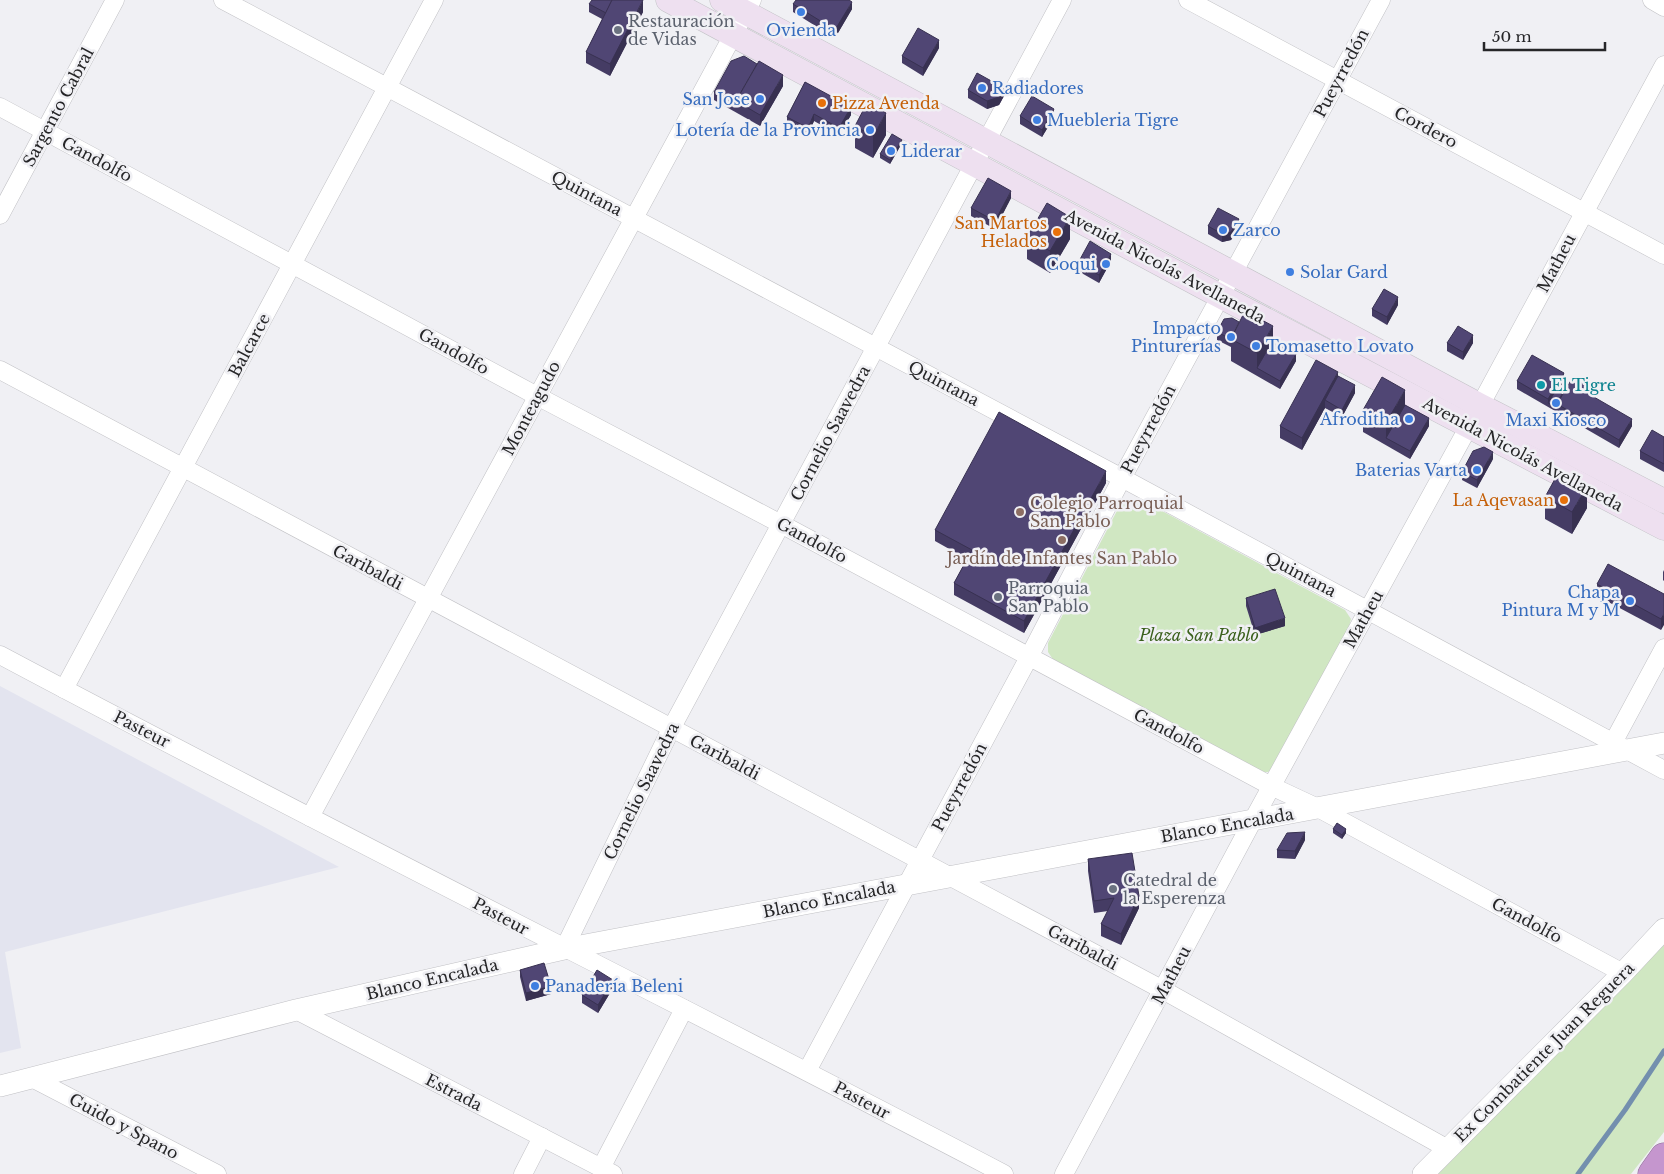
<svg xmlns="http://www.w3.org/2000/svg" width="1664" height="1174" viewBox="0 0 1664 1174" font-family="'Libre Baskerville',serif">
<rect width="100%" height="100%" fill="#f0f0f4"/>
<polygon fill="#e3e4ef" points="0,686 339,867 5,952 21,1048 0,1053"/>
<g fill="#d0e7c2">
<polygon points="1129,499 1140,499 1345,610 1351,619 1349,627 1273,769 1268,772 1260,772 1054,661 1048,652 1048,643 1120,505"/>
<polygon points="1664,938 1664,1132 1631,1174 1429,1174"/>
</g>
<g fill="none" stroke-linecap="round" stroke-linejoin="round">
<polyline stroke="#738fae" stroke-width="5" points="1578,1174 1625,1110 1664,1051"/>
<defs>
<g id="minor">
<polyline points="223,0 1122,478 1664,770"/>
<polyline points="1188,0 1664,255"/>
<polyline points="1652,0 1664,7"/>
<polyline points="0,107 537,396 781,524 1273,787 1318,808 1623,973"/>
<polyline points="0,215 115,0"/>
<polyline points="0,370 1163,990 1448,1149"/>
<path d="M0,655C332,832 670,999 1004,1174"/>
<polyline points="64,689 434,0"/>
<polyline points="1608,752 1664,648"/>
<polyline points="310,817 752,0"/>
<polyline points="564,949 671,729 1062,0"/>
<polyline points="296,1010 613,1174"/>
<polyline points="807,1071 1029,657 1122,478 1381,0"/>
<polyline points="32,1078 217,1174"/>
<polyline points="601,1168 684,1009"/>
<polyline points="523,1174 542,1137"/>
<polyline points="1064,1174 1253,820 1469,426 1664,65"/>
</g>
<g id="tertiary">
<polyline points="0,1086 296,1010 564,949 1664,743"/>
<polyline points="1423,1174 1623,973 1664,929"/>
</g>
<g id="secondary">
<polyline points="668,0 1220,296 1664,528"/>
<polyline points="722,0 1479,405 1664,501"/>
</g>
<polyline id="motorway" points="1652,1174 1664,1157"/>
</defs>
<use href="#minor" stroke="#c1c1c5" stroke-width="19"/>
<use href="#tertiary" stroke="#c1c1c5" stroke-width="22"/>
<use href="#secondary" stroke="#c1c1c5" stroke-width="25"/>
<use href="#motorway" stroke="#8d6f94" stroke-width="29"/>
<use href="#minor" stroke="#fff" stroke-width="18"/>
<use href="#tertiary" stroke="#fff" stroke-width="21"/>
<use href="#secondary" stroke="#eee0f0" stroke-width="24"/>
<use href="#motorway" stroke="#c596ce" stroke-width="28"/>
</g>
<g fill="#453c64">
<polygon points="589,4 643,12 610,76 586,63 586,52 602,19 589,12"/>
<polygon points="793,4 852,9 835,38 793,12"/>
<polygon points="939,48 923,76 902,63 902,56"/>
<polygon points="805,82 851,115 839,135 814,121 808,135 787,124 787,117"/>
<polygon points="783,86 760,126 714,100 714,92"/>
<polygon points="968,90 1004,96 999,105 987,109 968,98"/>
<polygon points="1020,116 1054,117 1042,137 1020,124"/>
<polygon points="855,126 886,135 873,158 855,148"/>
<polygon points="902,143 890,164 880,158 880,154"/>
<polygon points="1011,198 995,229 971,216 971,208"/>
<polygon points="1208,226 1239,227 1231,240 1222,242 1208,234"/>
<polygon points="1027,237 1070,239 1050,273 1027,259"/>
<polygon points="1111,261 1099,283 1078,271 1078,263"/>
<polygon points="1398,305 1387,325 1372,316 1372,309"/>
<polygon points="1217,332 1273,340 1296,361 1280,389 1231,361 1231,347 1217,340"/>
<polygon points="1447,343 1473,343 1463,360 1447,351"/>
<polygon points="1338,376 1355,393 1342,417 1325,408 1302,450 1280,438 1280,426"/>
<polygon points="1517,381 1564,381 1558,391 1562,394 1591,395 1632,426 1619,448 1517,389"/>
<polygon points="1405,405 1429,426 1410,459 1363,432 1363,410"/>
<polygon points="1664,437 1664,472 1640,459 1640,451"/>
<polygon points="1493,459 1477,488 1462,480 1462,472"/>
<polygon points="1106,483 1024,633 954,595 954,583 967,559 935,541 935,530"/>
<polygon points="1545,497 1587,508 1572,534 1545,519"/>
<polygon points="1664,570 1664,581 1663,580 1663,572"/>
<polygon points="1597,584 1664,594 1661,630 1597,596"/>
<polygon points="1246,598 1285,626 1255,635 1246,606"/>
<polygon points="1333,829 1346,833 1342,839 1333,833"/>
<polygon points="1305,840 1295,859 1277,858 1277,850"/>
<polygon points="1088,859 1139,908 1121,945 1101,936 1101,924 1108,911 1094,913 1088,871"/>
<polygon points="520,970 551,994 526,1001 520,977"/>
<polygon points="613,988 598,1013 582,1003 582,995"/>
</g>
<g fill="#383151">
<polygon points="643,0 643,12 610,76 610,64"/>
<polygon points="852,2 852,9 835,38 835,30"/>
<polygon points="939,40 939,48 923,76 923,68"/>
<polygon points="783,75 783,86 760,126 760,115"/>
<polygon points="1004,88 1004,96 999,105 987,109 987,101"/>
<polygon points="851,107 851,115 839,135 839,128"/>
<polygon points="1054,109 1054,117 1042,137 1042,130"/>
<polygon points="886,113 886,135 873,158 873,136"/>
<polygon points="814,114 814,121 808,135 808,128"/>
<polygon points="902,140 902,143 890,164 890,160"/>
<polygon points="1011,191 1011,198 995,229 995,221"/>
<polygon points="1070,217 1070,239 1050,273 1050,251"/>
<polygon points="1239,219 1239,227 1231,240 1222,242 1222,234"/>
<polygon points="1111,254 1111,261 1099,283 1099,275"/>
<polygon points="1398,297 1398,305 1387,325 1387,317"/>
<polygon points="1273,326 1273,348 1257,368 1257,353"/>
<polygon points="1473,335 1473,343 1463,360 1463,352"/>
<polygon points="1296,354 1296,361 1280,389 1280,381"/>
<polygon points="1338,372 1338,384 1325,400 1325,408 1302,450 1302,438"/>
<polygon points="1564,373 1564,381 1550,404 1548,403 1548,399"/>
<polygon points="1355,385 1355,393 1342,417 1342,410"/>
<polygon points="1591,388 1591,395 1587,393"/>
<polygon points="1405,390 1405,412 1386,438 1386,445 1386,423"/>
<polygon points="1429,418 1429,426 1410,459 1410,451"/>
<polygon points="1632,419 1632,426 1619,448 1619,440"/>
<polygon points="1493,452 1493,459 1477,488 1477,480"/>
<polygon points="1106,471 1106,483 1024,633 1024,621"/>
<polygon points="1587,486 1587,508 1572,534 1572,512"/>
<polygon points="1664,614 1664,625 1661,630 1661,619"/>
<polygon points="1285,618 1285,626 1255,635 1255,628"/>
<polygon points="1346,829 1346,833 1342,839 1342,835"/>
<polygon points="1305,832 1305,840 1295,859 1295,851"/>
<polygon points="1139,896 1139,908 1121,945 1121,934"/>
<polygon points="613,980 613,988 598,1013 598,1005"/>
<polygon points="551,986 551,994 526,1001 526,993"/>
</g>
<g fill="#504674" stroke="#383151">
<polygon points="592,0 612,0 606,13 589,4"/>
<polygon points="612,0 643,0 610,64 586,52"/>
<polygon points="796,0 849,0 852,2 835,30 793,4"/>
<polygon points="918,28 939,40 923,68 902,56"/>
<polygon points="744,56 757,64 736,101 736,104 714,92 731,61"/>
<polygon points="759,61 783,75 760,115 736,101"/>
<polygon points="977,73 1004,88 999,97 987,101 968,90"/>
<polygon points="805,82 851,107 839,128 814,114 808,128 787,117"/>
<polygon points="1032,96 1054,109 1042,130 1020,116"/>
<polygon points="867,103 886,113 873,136 855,126"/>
<polygon points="892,134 902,140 890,160 880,154"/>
<polygon points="988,178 1011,191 995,221 971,208"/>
<polygon points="1047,203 1070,217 1050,251 1027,237"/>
<polygon points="1218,208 1239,219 1231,232 1222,234 1208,226"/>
<polygon points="1090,241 1111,254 1099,275 1078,263"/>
<polygon points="1384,289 1398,297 1387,317 1372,309"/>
<polygon points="1245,311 1273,326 1257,353 1231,339"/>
<polygon points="1232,318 1239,322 1231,339 1217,332 1224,319"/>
<polygon points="1458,326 1473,335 1463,352 1447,343"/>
<polygon points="1273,340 1296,354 1280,381 1257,368"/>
<polygon points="1532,355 1564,373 1548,399 1517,381"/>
<polygon points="1316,360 1338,372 1302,438 1280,426"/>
<polygon points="1338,376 1355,385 1342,410 1325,400"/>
<polygon points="1382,377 1405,390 1386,423 1363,410"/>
<polygon points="1573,377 1591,388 1587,393 1632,419 1619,440 1557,404"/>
<polygon points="1556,390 1562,394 1557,404 1557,408 1548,403"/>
<polygon points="1405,405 1429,418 1410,451 1386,438"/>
<polygon points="999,412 1106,471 1024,621 954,583 972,550 935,530"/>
<polygon points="1652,430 1664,437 1664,464 1640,451"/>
<polygon points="1484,447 1493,452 1477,480 1462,472 1473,451"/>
<polygon points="1560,470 1587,486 1572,512 1545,497"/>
<polygon points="1608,564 1664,594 1664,614 1661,619 1597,584"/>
<polygon points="1275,589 1285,618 1255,628 1246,598"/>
<polygon points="1337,823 1346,829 1342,835 1333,829"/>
<polygon points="1305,832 1295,851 1277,850 1287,833"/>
<polygon points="1132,853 1139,896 1121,934 1101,924 1114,898 1094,901 1088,859"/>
<polygon points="544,963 551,986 526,993 520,970"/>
<polygon points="597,970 613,980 598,1005 582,995"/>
</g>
<g fill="#3f7fe0" stroke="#f0f0f4" stroke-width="2">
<circle cx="801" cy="12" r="5"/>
<circle cx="982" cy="88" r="5"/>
<circle cx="760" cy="99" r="5"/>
<circle cx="1037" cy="120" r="5"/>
<circle cx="870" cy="130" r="5"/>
<circle cx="891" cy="151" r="5"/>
<circle cx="1223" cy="230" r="5"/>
<circle cx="1106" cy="264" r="5"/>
<circle cx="1290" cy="272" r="5"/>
<circle cx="1231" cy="337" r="5"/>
<circle cx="1256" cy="346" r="5"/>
<circle cx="1556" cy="403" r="5"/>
<circle cx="1409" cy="419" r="5"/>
<circle cx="1477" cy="470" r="5"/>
<circle cx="1630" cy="601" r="5"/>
<circle cx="535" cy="986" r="5"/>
</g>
<g fill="#6b7280" stroke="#f0f0f4" stroke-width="2">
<circle cx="618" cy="30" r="5"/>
<circle cx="998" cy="597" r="5"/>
<circle cx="1113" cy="889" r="5"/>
</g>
<g fill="#e8710a" stroke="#f0f0f4" stroke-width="2">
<circle cx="822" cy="103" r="5"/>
<circle cx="1057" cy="232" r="5"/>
<circle cx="1564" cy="500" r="5"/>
</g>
<circle fill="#0f9aa8" stroke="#f0f0f4" stroke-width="2" cx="1541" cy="385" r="5"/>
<g fill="#8d6e63" stroke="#f0f0f4" stroke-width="2">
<circle cx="1020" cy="512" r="5"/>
<circle cx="1062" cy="540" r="5"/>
</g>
<g text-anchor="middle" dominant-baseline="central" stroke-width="5" stroke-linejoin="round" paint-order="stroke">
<g font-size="16" fill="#5b616d" stroke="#f0f0f4" text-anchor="start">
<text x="628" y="21">Restauración<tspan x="628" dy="18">de Vidas</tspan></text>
<text x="1008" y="588">Parroquia<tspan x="1008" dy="18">San Pablo</tspan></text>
<text x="1123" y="880">Catedral de<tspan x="1123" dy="18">la Esperenza</tspan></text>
</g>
<g font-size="16" fill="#366cbe" stroke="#f0f0f4" text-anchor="start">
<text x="801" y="30" text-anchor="middle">Ovienda</text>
<text x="992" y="88">Radiadores</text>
<text x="750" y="99" text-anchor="end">San Jose</text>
<text x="1047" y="120">Muebleria Tigre</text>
<text x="860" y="130" text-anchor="end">Lotería de la Provincia</text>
<text x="901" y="151">Liderar</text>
<text x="1233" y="230">Zarco</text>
<text x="1096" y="264" text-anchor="end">Coqui</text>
<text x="1300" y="272">Solar Gard</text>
<text x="1221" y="328" text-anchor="end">Impacto<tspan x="1221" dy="18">Pinturerías</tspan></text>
<text x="1266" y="346">Tomasetto Lovato</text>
<text x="1399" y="419" text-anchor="end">Afroditha</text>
<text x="1556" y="420" text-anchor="middle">Maxi Kiosco</text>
<text x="1467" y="470" text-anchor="end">Baterias Varta</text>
<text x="1620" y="592" text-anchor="end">Chapa<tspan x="1620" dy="18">Pintura M y M</tspan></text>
<text x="545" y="986">Panadería Beleni</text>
</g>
<g font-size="16" fill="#262628" stroke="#f0f0f4">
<text transform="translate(1341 73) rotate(-62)">Pueyrredón</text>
<text transform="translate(58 107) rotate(-62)">Sargento Cabral</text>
<text transform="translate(1426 127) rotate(28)">Cordero</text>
<text transform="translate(97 159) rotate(28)">Gandolfo</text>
<text transform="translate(587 193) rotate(28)">Quintana</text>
<text transform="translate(1556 263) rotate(-62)">Matheu</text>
<text transform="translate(1165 266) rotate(28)">Avenida Nicolás Avellaneda</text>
<text transform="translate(249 345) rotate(-62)">Balcarce</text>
<text transform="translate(454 351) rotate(29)">Gandolfo</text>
<text transform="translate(944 383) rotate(28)">Quintana</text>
<text transform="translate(531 408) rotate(-62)">Monteagudo</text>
<text transform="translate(1148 429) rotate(-62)">Pueyrredón</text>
<text transform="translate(830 433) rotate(-62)">Cornelio Saavedra</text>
<text transform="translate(1523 454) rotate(28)">Avenida Nicolás Avellaneda</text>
<text transform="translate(812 540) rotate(28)">Gandolfo</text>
<text transform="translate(368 567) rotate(28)">Garibaldi</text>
<text transform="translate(1301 574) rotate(28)">Quintana</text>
<text transform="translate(1363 619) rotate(-61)">Matheu</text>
<text transform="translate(142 729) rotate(27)">Pasteur</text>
<text transform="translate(1169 731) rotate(28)">Gandolfo</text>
<text transform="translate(725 757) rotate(28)">Garibaldi</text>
<text transform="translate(959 787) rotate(-62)">Pueyrredón</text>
<text transform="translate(641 791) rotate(-64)">Cornelio Saavedra</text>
<text transform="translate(1227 825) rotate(-10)">Blanco Encalada</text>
<text transform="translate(829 899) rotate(-11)">Blanco Encalada</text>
<text transform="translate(501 916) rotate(28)">Pasteur</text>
<text transform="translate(1527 920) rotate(28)">Gandolfo</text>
<text transform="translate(1083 947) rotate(28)">Garibaldi</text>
<text transform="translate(1171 975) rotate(-62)">Matheu</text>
<text transform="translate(432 979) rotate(-13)">Blanco Encalada</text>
<text transform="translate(1544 1052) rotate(-45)">Ex Combatiente Juan Reguera</text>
<text transform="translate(454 1092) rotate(27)">Estrada</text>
<text transform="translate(862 1100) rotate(28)">Pasteur</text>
<text transform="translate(124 1126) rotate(28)">Guido y Spano</text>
</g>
<g font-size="16" fill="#c56008" stroke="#f0f0f4" text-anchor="end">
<text x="832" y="103" text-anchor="start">Pizza Avenda</text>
<text x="1047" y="223">San Martos<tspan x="1047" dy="18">Helados</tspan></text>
<text x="1554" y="500">La Aqevasan</text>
</g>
<g font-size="16" fill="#0d838f" stroke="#f0f0f4" text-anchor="start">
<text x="1551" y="385">El Tigre</text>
</g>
<g font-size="16" fill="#785e54" stroke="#f0f0f4" text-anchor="start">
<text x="1030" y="503">Colegio Parroquial<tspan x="1030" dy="18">San Pablo</tspan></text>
<text x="1062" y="558" text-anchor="middle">Jardín de Infantes San Pablo</text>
</g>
<g font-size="16" font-style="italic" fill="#3b611d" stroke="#f0f0f4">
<text x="1199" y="635">Plaza San Pablo</text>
</g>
</g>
<path d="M1484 42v8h121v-8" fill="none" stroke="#262628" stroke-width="2.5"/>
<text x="1492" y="42" font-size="15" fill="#262628" stroke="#f0f0f4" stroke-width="4" paint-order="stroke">50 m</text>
</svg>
